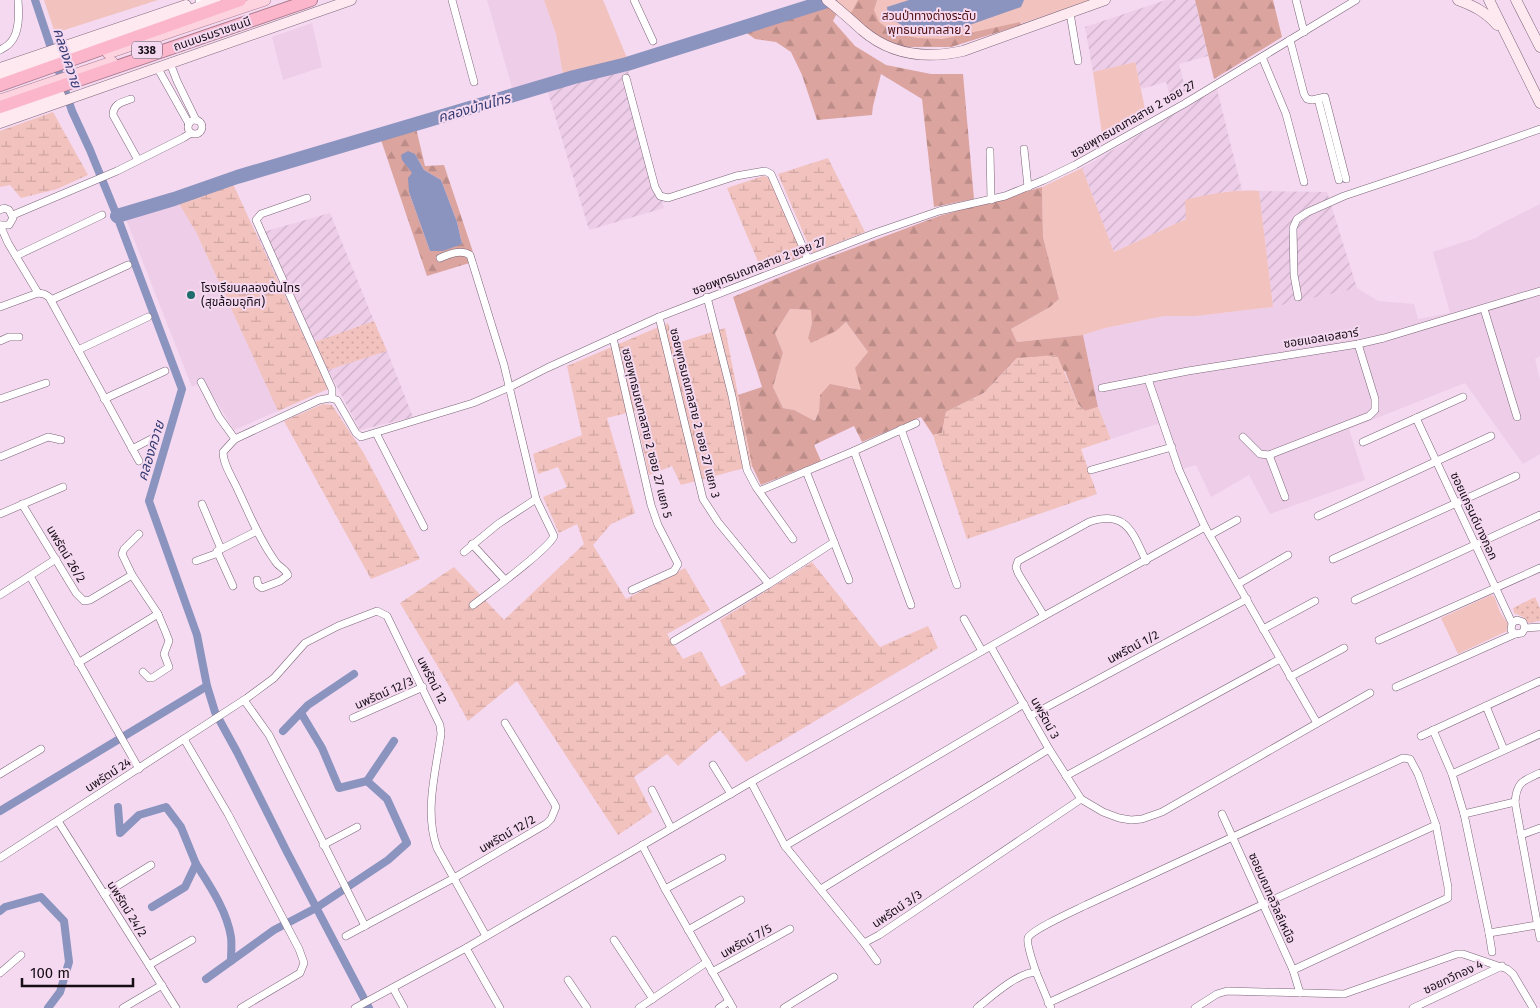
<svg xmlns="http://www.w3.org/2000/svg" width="1540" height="1008" viewBox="0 0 1540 1008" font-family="'Fira Sans','Noto Sans Thai',sans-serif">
<defs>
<pattern id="industrial-furrows" width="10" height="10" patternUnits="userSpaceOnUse" patternTransform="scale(1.25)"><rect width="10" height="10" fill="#eecde9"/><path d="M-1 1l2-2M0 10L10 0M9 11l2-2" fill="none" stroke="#cbafc7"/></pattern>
<pattern id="forest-firs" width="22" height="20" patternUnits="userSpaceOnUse" patternTransform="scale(1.25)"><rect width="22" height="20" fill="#dba49f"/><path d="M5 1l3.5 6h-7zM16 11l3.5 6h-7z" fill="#bb8c88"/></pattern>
<pattern id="wetland-marsh" width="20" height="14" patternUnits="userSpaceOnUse" patternTransform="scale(1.25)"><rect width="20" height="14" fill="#f2c2be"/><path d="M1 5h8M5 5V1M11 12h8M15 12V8" fill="none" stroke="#cfa6a2"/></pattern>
<pattern id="garden-dots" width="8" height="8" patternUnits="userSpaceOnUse" patternTransform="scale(1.25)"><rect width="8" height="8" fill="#f2c2be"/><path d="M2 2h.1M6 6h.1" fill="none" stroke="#cfa6a2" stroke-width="1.8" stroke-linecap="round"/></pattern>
</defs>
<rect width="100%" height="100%" fill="#f4d9f0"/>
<g fill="#eecde9">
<polygon points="487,0 544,0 556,34 563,76 513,91"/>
<polygon points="312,23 322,67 283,80 272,37"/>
<polygon points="178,202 196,232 278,411 234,430 204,381 192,387 126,219"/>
<polygon points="1540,204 1540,356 1535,359 1540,380 1540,454 1523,464 1465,383 1349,429 1365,480 1270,514 1249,475 1211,497 1196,465 1175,471 1160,423 1111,439 1098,407 1083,335 1105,328 1164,316 1196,316 1273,307 1357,288 1378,301 1414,304 1418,319 1450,313 1433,252 1476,238 1483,233"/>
</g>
<g fill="url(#industrial-furrows)">
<polygon points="1166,0 1195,0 1208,56 1179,64 1186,91 1170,97 1166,82 1141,89 1135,62 1093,72 1085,27"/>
<polygon points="628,70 664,208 589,230 547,89"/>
<polygon points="1217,89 1242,190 1222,192 1186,219 1114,252 1082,168"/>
<polygon points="1259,191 1327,192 1357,288 1273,307"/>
<polygon points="330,213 374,321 307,345 256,234"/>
<polygon points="387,351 413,417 360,430 328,370"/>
</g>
<g fill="#f2c2be">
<polygon points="44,0 158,0 55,33"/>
<polygon points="544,0 603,0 627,58 563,75 556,34"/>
<polygon points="832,0 1091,0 951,47 898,47"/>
<polygon points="1135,62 1147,118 1103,141 1093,72"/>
<path d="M1082,168L1114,252L1186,219L1185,200C1211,194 1233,189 1259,191L1273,307L1196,316H1164L1105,328L1083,335L1017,342L1011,329L1050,307L1059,299L1043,237L1042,187Z"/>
<polygon points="790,309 812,310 812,323 808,338 836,331 846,322 868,352 861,391 849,387 820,395 819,411 815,421 794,410 783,408 773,387 783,353 775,333"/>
<polygon points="1491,595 1494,596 1500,612 1508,624 1507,631 1458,654 1441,618"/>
</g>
<g fill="url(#forest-firs)" fill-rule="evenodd">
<polygon points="858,0 877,0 874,10 879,22 895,34 918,38 942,39 1020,22 1021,25 951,47 898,47 864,27 850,15"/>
<polygon points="1195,0 1273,0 1282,37 1214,79"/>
<polygon points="827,5 837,13 833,21 855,46 886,65 931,74 963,74 974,199 934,207 922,99 881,74 873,106 872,115 817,120 802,75 791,52 776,42 755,39 744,31"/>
<path d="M416,128L425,166L444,165L476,261L427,276L381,140ZM415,154L424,170L441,180L457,222L462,244L430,251L409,192L413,173L409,166Z"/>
<path d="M1042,187L1043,237L1059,299L1050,307L1011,329L1017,342L1083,335L1098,407L1085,411L1078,404L1065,371L1017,358L984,393L946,412L942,433L933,435L921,417L862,442L854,426L814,445L821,461L761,485L752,466L738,395L762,387L733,297L811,264L939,216ZM790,309L811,310L812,323L808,338L811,343L836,331L846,322L868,352L855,368L861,390L830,384L820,395L819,411L815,421L794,410L783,408L773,387L783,353L775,333Z"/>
</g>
<g fill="url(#wetland-marsh)">
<polygon points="53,112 88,175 57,189 21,198 10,185 0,187 0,131"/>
<polygon points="828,158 865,232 812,253 778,174"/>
<polygon points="763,176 770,178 804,256 762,271 727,188"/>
<polygon points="233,184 328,389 278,411 196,232 178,202"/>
<polygon points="668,323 674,344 725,328 752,466 681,485 672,466 649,475 635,411 607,418 635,513 611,524 593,545 626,599 685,568 710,610 667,634 683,659 701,651 721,687 746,674 720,620 812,562 880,647 928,626 938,648 746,762 720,730 678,766 667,754 634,777 652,812 618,835 517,681 468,721 444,677 400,603 454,567 504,620 584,544 577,524 559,533 543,497 567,487 558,467 538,474 533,454 582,435 567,366"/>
<polygon points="1057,355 1078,404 1085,411 1098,407 1111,439 1081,449 1097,494 967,539 933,435 942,433 946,412 984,393 1017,358"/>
<polygon points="323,404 332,405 363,452 420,559 371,579 284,421"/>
</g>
<g fill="url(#garden-dots)">
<polygon points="374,321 387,351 328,370 315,342"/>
<polygon points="1535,597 1540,608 1540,621 1528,623 1523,617 1514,613 1513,608"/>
</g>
<g fill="#8b93bf">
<polygon points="909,0 1024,0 1021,7 961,28 910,30 888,17 887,7"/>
<polygon points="408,151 415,154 424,170 441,180 457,222 462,244 443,251 430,251 409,192 408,178 412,173 402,160 401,155"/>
</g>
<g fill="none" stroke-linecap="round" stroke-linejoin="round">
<g stroke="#8b93bf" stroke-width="8">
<polyline points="207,686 215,712 237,752 287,852 369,1008"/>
<polyline points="283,731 308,705 354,674"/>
<polyline points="367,781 394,741"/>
<polyline points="118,807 120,833 139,815 166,807 181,827 196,864 185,887 152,907"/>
<polyline points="0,811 207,686 197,635 149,501 182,389 117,216 90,150 72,111 35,0"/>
<path d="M196,864C210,886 227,911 231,937C232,945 231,953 231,961L206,979"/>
<polyline points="0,911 5,907 41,897 64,921 69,962 60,992 48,1008"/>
<polyline points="231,961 274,930 316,908 388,860 407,843 387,799 367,781 339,788 322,748 301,713"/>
</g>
<polyline stroke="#8b93bf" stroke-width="14" points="117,216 174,199 237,177 574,77 627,64 830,0"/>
<defs>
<g id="street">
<polyline points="199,0 199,1"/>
<polyline points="452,0 474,82"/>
<polyline points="634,0 653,41"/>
<polyline points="1296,0 1304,32"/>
<polyline points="1070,13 1078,61"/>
<polyline points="1290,40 1304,94 1307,99 1312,100 1325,97 1346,179"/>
<path d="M0,50C3,48 8,46 10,43C20,33 19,13 18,0"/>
<polyline points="1262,57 1286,114 1304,182"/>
<polyline points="170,63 177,81 196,120"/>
<polyline points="157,67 189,124"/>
<polyline points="626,78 655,187 660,196 668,198 736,176 765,171 771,174 808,259"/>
<path d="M131,99C122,102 113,104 113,115L138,160"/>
<polyline points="1318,99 1339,180"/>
<circle cx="195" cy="127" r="7"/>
<polyline points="1024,149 1028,187"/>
<polyline points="990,151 991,200"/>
<polyline points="307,198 261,214 256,220 332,389 332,398"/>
<polyline points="0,210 4,208 9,210 13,218 9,225 0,225"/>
<polyline points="13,215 117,171 183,138 191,133"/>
<polyline points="0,225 8,243 38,293 44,294 49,297 139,461"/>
<polyline points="16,256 102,215"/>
<path d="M440,258C449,254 461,249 470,255L504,365L536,499L554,536C548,550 487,594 473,605"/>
<polyline points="707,297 732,396 747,470 756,487 793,539"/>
<polyline points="1298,297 1294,275 1293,228 1297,219 1308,212 1344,196 1466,155 1540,129"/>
<polyline points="51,300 128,265"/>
<polyline points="0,307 38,293"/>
<polyline points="1484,309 1517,417"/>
<polyline points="659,317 703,499 718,522 769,584"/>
<polyline points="613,338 651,505 658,525 678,564 674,571 632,590"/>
<polyline points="0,341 9,337 19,337"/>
<polyline points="78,350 148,317"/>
<polyline points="1148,379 1179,470 1205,527 1317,723"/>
<polyline points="201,382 219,417 235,439 319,400 330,398 337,400 356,433 361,437 473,403 510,387 547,368 659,317 875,233 939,211 1005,196 1044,180 1075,165 1184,104 1356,0"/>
<polyline points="1102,388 1188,371 1358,344 1384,338 1540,291"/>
<polyline points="0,399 46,383"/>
<polyline points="104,399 165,371"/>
<polyline points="1416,418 1512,623 1511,630 1515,634 1522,633 1525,628 1523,622 1517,620 1512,623"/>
<polyline points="901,429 957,585"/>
<polyline points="376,433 424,527"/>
<polyline points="1243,437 1260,454 1269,455 1369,416 1375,410 1375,399 1358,344"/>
<path d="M235,439L223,452C223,464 232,477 237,488C249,513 259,539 275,561C278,567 285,568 288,575L280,581L262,588L258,585L257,580"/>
<polyline points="1363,442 1463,397"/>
<polyline points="132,449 153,438"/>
<polyline points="854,451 911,605"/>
<polyline points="1269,455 1285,497"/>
<polyline points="0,457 48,437 61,440"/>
<polyline points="1091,470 1172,447"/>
<polyline points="806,471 849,580"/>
<polyline points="759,491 854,451 916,423"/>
<polyline points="22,504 76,593 84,601 90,600 132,575 122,554 124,549 139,534"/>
<polyline points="202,504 221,549"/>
<polyline points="0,514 63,487"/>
<polyline points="1318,516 1491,436"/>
<polyline points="1210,535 1237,520"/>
<polyline points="472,544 505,580"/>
<polyline points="464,552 498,524 536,499"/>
<polyline points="1333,559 1516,476"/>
<polyline points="196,561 218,553"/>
<polyline points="132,575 158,614 166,633 169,641 164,654 169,667 152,678 149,678 143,672"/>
<polyline points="30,576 139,769"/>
<polyline points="1238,584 1288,555"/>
<polyline points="233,586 217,551 257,531"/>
<polyline points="0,595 56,559"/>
<polyline points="1355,600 1540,515"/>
<path d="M1044,616L1018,573L1016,567L1018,561L1089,522C1126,509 1133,533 1146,561"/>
<polyline points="964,619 982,651"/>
<polyline points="1525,628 1540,627"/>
<polyline points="1263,629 1315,601"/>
<polyline points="1379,640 1540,568"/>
<polyline points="674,641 769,584 834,542"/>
<polyline points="991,647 1049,749 1081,799 1103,812 1119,818 1131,820 1142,819 1162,812 1370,693"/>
<polyline points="78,663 158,614"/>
<polyline points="1290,677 1344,648"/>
<polyline points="1396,687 1515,634"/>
<polyline points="244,700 269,735 365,926"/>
<polyline points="1486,706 1504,750"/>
<polyline points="1030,716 1247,599"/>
<polyline points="353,718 423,687"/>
<polyline points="1433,730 1452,774 1540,734"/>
<polyline points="1421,736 1540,681"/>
<polyline points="184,739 228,814 299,949 304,963 300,973 241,1008"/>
<polyline points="713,765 731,794"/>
<path d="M1540,773C1523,781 1517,781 1515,802L1540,938"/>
<polyline points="0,774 41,749"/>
<polyline points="1452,774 1464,814 1489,933 1537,925"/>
<polyline points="1066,776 1280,659"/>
<polyline points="751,782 785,846 864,943 879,935 1081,799"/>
<polyline points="652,790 671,828"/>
<polyline points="1222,814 1293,970 1300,993"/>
<polyline points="1464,814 1515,802"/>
<polyline points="58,821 176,1008"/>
<polyline points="1521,835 1540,828"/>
<polyline points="323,845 357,827"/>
<polyline points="642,845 665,889 733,1008"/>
<polyline points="785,846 1024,704"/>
<path d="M0,858L247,698L274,678L305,643L338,626L377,611L387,616L440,725L441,734C436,771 424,811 437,848L486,936"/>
<polyline points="665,889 722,858"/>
<polyline points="821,889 1049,749"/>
<polyline points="104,894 151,865"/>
<polyline points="688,930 741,900"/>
<polyline points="1489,933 1492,952"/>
<polyline points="346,936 454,878 546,824 551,819 556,807 554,803 505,723"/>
<polyline points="614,940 653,999"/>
<polyline points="864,943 877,961"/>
<polyline points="466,948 500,1008"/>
<polyline points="149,965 192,940"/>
<polyline points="712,972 790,929"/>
<path d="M1036,972C1034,966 1026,943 1028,938C1031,930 1076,910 1086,905L1403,758L1410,759L1418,774L1436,825L1448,887V898L1293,970"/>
<polyline points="0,973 21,955"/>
<polyline points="568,980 587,1008"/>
<polyline points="393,988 404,1008"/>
<polyline points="1048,1003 1436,825"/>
<polyline points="123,1008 162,985"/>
<polyline points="355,1008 466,948 751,782 1044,616 1205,527"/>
<polyline points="639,1008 707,962"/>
<polyline points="719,1008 729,1001"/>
<polyline points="784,1008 834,977"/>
<path d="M977,1008C992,996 1017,973 1036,972L1051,1008"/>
<polyline points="1195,1008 1217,994 1227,991 1344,994 1457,954 1463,954 1507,969 1513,974 1533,1008"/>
<polyline points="1413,1008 1502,966"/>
</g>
<g id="secondary">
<path d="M827,0C840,10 851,20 862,30C891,55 927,59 963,51L1105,0"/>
<path d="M1458,0C1474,6 1486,12 1497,25"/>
<polyline points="1489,0 1540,103"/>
<polyline points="1516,0 1540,47"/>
<polyline points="0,68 186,5"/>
<polyline points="0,77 172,17 216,0"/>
<polyline points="0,116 60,95"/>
<polyline points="0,123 351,0"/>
</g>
<g id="primary">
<polyline points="108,53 265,0"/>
<polyline points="0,100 112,62"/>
</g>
<g id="highway">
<polyline points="0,85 240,0"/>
<polyline points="0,107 311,0"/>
</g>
</defs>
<use href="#street" stroke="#7c6579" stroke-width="8"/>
<use href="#secondary" stroke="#7c6579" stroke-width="11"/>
<use href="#primary" stroke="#ab7b8c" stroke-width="12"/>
<use href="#highway" stroke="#ab7b8c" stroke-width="14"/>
<use href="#street" stroke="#fff" stroke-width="7"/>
<use href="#secondary" stroke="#fee9f0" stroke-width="10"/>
<use href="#primary" stroke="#fdd3e0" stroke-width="11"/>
<use href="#highway" stroke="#fbb6cc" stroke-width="12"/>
</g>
<circle fill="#1f6c6c" stroke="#f4d9f0" stroke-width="2" cx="191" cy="295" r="5"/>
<g text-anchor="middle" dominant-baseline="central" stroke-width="4" stroke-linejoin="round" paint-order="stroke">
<rect fill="#f4d9f0" stroke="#594a57" stroke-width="1" x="132" y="41.5" width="30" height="17" rx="4"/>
<g font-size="11" font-weight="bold" fill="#160d15">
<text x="147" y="50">338</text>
</g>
<g font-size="12" fill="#511010" stroke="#f4d9f0">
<text x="929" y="16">สวนป่าทางต่างระดับ<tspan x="929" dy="14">พุทธมณฑลสาย 2</tspan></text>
</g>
<g font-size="12" fill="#160d15" stroke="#f4d9f0">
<text transform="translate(212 34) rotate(-19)">ถนนบรมราชชนนี</text>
<text transform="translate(1133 119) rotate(-30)">ซอยพุทธมณฑลสาย 2 ซอย 27</text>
<text transform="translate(759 266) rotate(-21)">ซอยพุทธมณฑลสาย 2 ซอย 27</text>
<text transform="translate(1321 338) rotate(-9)">ซอยแอลเอสอาร์</text>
<text transform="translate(695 413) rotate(76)">ซอยพุทธมณฑลสาย 2 ซอย 27 แยก 3</text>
<text transform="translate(647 433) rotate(76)">ซอยพุทธมณฑลสาย 2 ซอย 27 แยก 5</text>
<text transform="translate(1474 516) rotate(65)">ซอยแกรนด์บางกอก</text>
<text transform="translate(66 554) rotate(59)">นพรัตน์ 26/2</text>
<text transform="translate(1133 647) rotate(-28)">นพรัตน์ 1/2</text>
<text transform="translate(432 680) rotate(63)">นพรัตน์ 12</text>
<text transform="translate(384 693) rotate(-24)">นพรัตน์ 12/3</text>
<text transform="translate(1045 718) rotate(61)">นพรัตน์ 3</text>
<text transform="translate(108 775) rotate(-33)">นพรัตน์ 24</text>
<text transform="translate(507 834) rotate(-30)">นพรัตน์ 12/2</text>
<text transform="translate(1272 898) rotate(66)">ซอยมณฑลวิลล์เหนือ</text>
<text transform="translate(127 909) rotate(58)">นพรัตน์ 24/2</text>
<text transform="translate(897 909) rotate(-34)">นพรัตน์ 3/3</text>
<text transform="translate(746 941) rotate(-29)">นพรัตน์ 7/5</text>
<text transform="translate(1453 977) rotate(-25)">ซอยทวีทอง 4</text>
</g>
<g font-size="12" fill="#160d15" stroke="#f4d9f0" text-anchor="start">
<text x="201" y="288">โรงเรียนคลองต้นไทร<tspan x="201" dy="14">(สุขล้อมอุทิศ)</tspan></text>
</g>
<g font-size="14" font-style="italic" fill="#343a72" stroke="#f4d9f0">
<text transform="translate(67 58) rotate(72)">คลองควาย</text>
<text transform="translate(474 108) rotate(-16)">คลองบ้านไทร</text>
<text transform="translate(151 451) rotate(-73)">คลองควาย</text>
</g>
</g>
<path d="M22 978v8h111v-8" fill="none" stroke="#160d15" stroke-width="2.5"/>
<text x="30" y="978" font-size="15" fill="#160d15" stroke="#f4d9f0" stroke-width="4" paint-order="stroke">100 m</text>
</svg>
